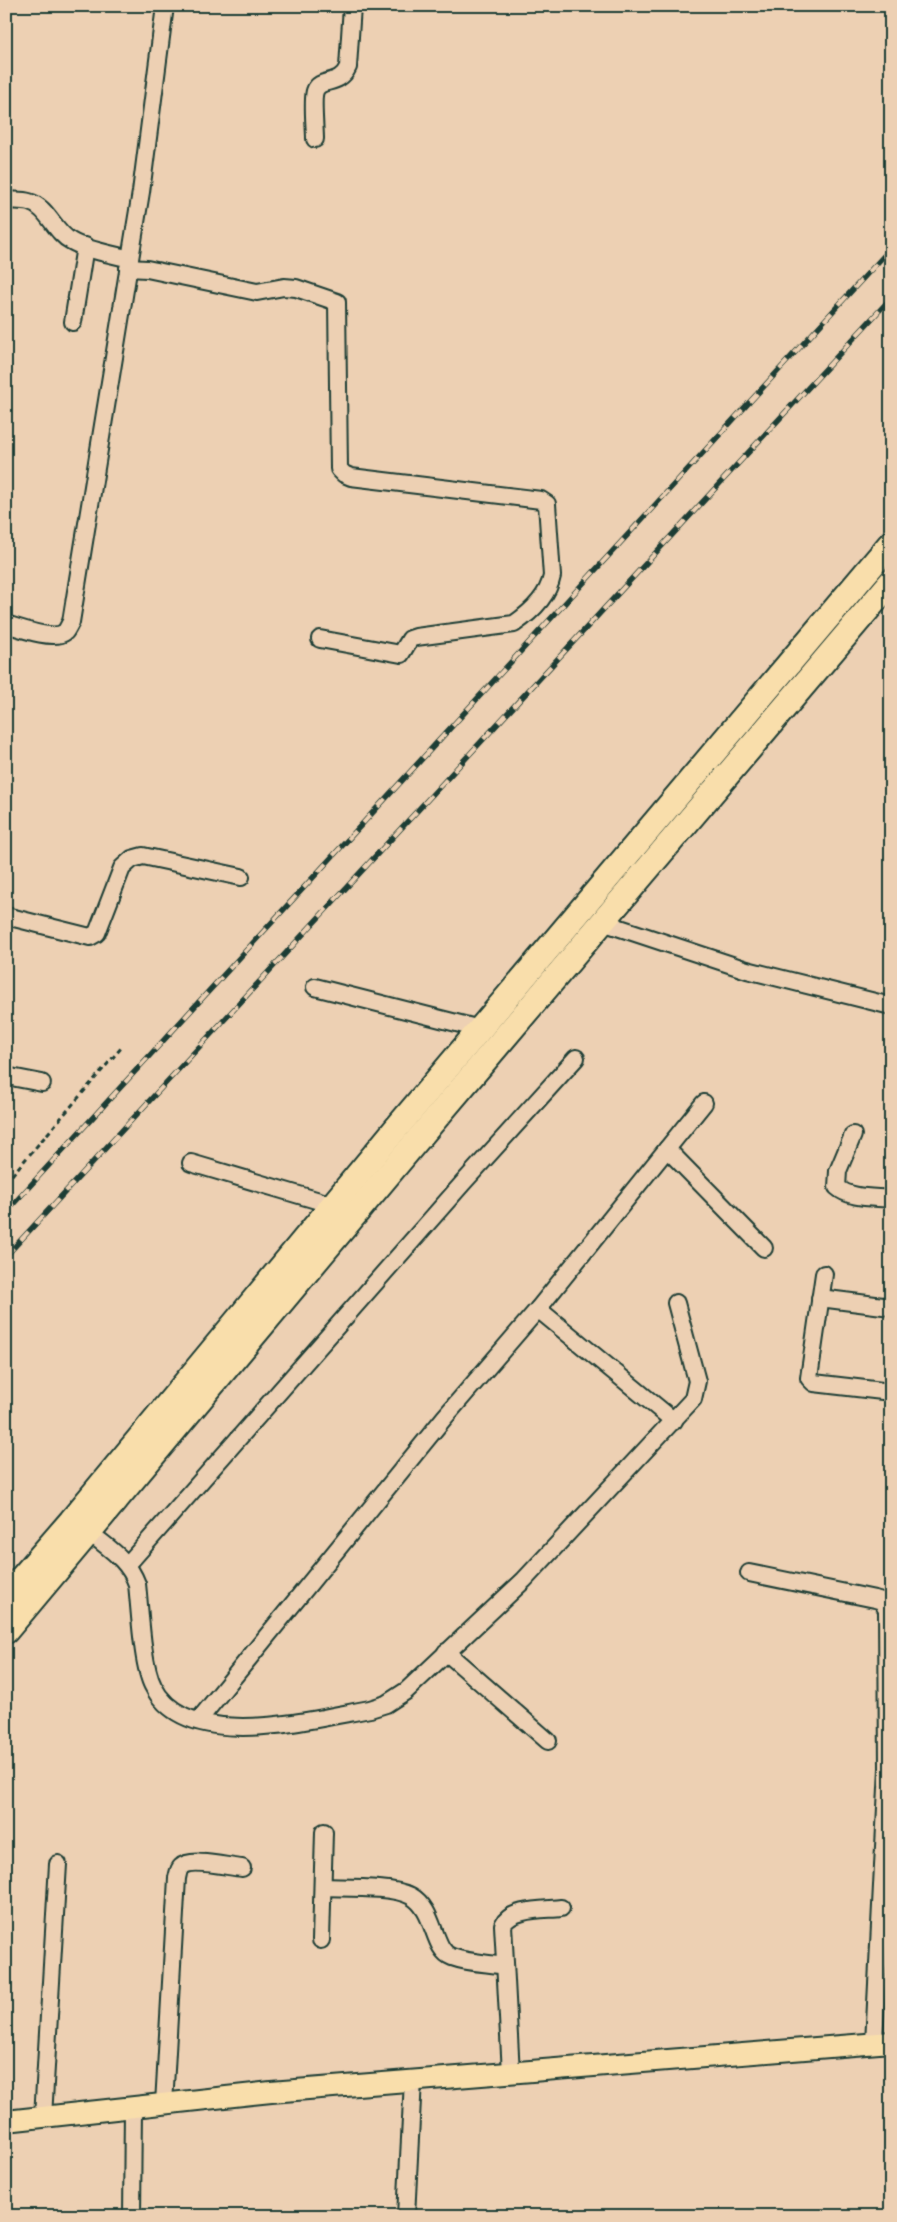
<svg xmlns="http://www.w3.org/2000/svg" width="897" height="2222" viewBox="0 0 897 2222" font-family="Sriracha,sans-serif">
<rect width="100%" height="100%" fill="#edd0b3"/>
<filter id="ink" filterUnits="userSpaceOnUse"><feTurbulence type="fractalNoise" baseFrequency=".02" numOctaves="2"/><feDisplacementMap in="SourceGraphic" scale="10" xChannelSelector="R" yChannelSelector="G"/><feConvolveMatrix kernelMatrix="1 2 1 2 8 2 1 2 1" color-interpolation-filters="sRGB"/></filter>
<g filter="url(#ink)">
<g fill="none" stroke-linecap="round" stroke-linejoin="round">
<defs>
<g id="minor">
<path d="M315,139C315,129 312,99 315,91C320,77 339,87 348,67L352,6"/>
<path d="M6,200C14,201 22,200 29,202C48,207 54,232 71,241C86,250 112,254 130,259L71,622C69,625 67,630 65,632C54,641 19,628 6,624"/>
<polyline points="130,259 141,192 165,6"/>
<path d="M128,268L147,269L257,292L284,287L296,288L337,302L339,469L344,474L351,477L541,500L547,504L552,576C548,596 530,613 514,624L416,637L410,639L401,654L320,639"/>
<polyline points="73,322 85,246"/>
<polyline points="6,916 90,937 97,933 122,868 132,859 143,856 241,877"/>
<polyline points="602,922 747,970 891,1006"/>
<polyline points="315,987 480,1029"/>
<polyline points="6,1076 42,1083"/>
<path d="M853,1135L838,1171L837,1187C850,1199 874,1197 891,1199"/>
<polyline points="667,1149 764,1248"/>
<polyline points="191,1163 333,1205"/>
<polyline points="824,1274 809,1378 814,1383 891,1392"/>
<polyline points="820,1298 891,1307"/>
<polyline points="538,1309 674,1421"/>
<path d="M89,1532C109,1549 128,1559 137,1584C140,1610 142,1665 153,1686C186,1754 312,1719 370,1709L386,1704L406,1691L524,1580L693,1399L697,1381L676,1303"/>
<polyline points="128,1564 462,1184 576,1058"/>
<polyline points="749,1573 875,1599 882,1601 887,1610 888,1768 874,2043"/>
<polyline points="446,1652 548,1741"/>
<polyline points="198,1721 444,1418 538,1309 704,1103"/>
<path d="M323,1887C344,1888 393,1886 411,1896C436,1910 432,1950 452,1957C468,1963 488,1963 505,1966"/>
<polyline points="321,1940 324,1832"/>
<path d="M511,2073L503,1925C511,1908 544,1910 561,1908"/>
<path d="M164,2104L177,1878C178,1875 178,1870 181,1867C191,1857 228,1867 242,1868"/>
<polyline points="43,2117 58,1864"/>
<polyline points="132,2216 133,2108"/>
<polyline points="406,2216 413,2080"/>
</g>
<polyline id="major" points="6,2121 271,2092 891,2042"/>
<g id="highway">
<polyline points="6,1596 71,1521 394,1131 891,543"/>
<polyline points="6,1631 414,1144 891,582"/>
</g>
</defs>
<use href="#minor" stroke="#1f3d34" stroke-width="20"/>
<use href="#major" stroke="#1f3d34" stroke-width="24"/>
<use href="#highway" stroke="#1f3d34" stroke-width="28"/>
<polyline stroke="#1f3d34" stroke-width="3" stroke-dasharray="5 4" stroke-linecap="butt" points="6,1182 122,1047"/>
<use href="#minor" stroke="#edd0b3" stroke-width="16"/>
<use href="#major" stroke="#f9deab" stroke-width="20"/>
<use href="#highway" stroke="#f9deab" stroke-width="24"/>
<defs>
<g id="rail">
<polyline points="6,1212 891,248"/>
<polyline points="6,1256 891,298"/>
</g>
</defs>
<use href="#rail" stroke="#1f3d34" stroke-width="5.5"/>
<use href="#rail" stroke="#edd0b3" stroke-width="4" stroke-dasharray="11" stroke-linecap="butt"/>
</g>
</g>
<rect width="897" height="2222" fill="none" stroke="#edd0b3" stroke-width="25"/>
<rect x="12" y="12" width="872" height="2197" fill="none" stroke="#1f3d34" stroke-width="2" filter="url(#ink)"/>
</svg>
